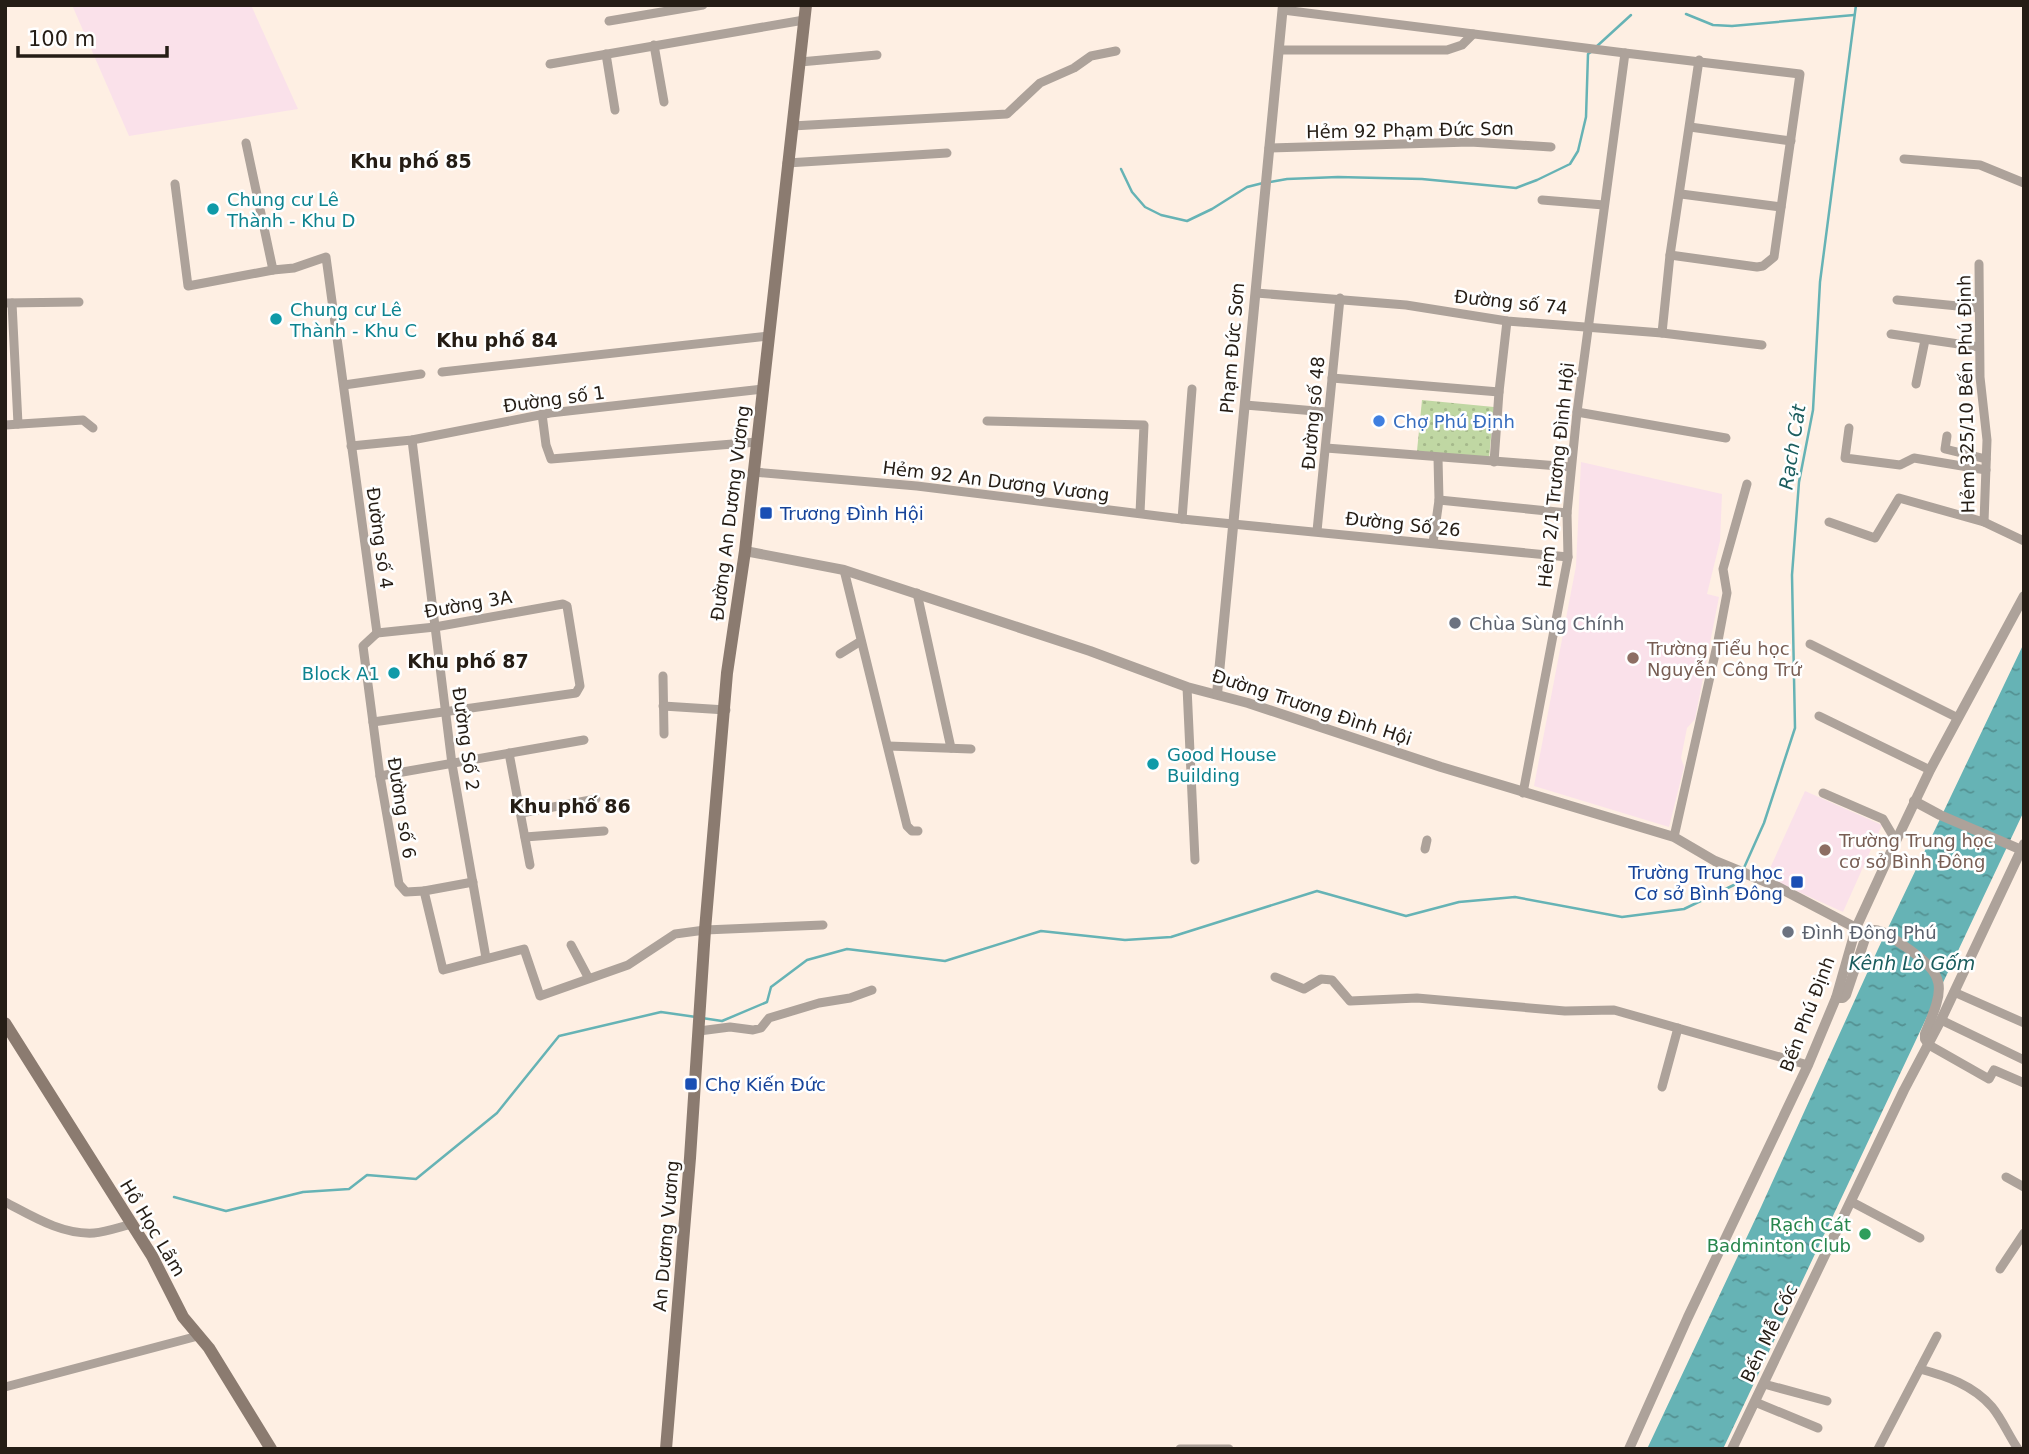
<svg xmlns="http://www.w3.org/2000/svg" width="2029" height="1454" viewBox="0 0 2029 1454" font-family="'DejaVu Sans',sans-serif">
<defs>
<pattern id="grass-dots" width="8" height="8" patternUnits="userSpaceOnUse" patternTransform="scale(1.75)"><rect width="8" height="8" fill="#c0d7a3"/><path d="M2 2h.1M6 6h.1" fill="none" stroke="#a5b88b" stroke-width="1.8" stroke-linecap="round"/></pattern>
<pattern id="water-ripples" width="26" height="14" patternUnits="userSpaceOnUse" patternTransform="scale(1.75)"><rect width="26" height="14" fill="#66b3b5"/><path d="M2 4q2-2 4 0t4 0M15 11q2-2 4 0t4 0" fill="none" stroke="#549192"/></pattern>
</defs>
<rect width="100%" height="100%" fill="#feefe3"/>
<g fill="#fae1ea">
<polygon points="72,5 251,5 298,109 129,136"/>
<polygon points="1581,462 1722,494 1720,541 1707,594 1719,597 1695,719 1687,728 1681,758 1684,767 1669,827 1534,786 1576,566"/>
<polygon points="1805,791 1882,825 1843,912 1766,877"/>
</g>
<polygon fill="url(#grass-dots)" points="1422,400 1494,407 1489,458 1417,451"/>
<polygon fill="url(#water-ripples)" points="2024,643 2024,811 1723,1449 1647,1449 1761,1207 1878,949"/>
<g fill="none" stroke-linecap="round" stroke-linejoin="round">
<g stroke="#66b3b5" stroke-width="2.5">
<polyline points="1686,14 1713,25 1732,26 1854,15"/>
<polyline points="1596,47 1631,15"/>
<polyline points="1121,169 1132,192 1145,207 1161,215 1187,221 1212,209 1247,187 1263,183"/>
<polyline points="1270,182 1287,179 1338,177 1422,179 1516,188 1537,180 1570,164 1578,151 1586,117 1588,54 1591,52"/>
<polyline points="1743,870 1764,823 1795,728 1792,575 1799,482 1813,410 1820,282 1856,5"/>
<polyline points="702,1018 722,1021 767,1002 771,987 807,960 847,949 945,961 1041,931 1125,940 1171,937 1317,891 1406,916 1459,902 1515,897 1622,917 1684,909 1736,884 1740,876"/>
<polyline points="174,1197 226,1211 303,1192 349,1189 367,1175 416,1179 497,1113 559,1036 661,1012 696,1017"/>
</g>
<g stroke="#ada29a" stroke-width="9">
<polyline points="1283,10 1625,53"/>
<polyline points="609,21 703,5"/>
<polyline points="654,45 664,102"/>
<polyline points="1279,50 1447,50 1462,45 1473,34"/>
<polyline points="606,54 615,110"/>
<polyline points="800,62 877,55"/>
<polyline points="550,64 804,20"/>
<polyline points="792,126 1007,114 1040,83 1074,68 1091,56 1116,51"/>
<polyline points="1690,127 1791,141"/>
<polyline points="246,143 273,270 294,268 326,257 377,633"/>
<polyline points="1269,148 1470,142 1551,147"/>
<polyline points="1904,159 1980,165 2024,183"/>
<polyline points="787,163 947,153"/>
<polyline points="175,184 188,286 273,270"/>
<polyline points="1681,194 1781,207"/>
<polyline points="1542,200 1604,205"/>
<polyline points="1979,264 1980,377 1987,440 1984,522"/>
<polyline points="1256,293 1406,305 1507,321 1662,333 1762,345"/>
<polyline points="1897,300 1978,308"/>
<polyline points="5,303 79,302"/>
<polyline points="12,303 18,424"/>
<polyline points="1662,333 1670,255 1699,60"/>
<polyline points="1891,334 1979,347"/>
<polyline points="442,372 768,336"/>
<polyline points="1332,378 1499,392"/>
<polyline points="1916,384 1925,340"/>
<polyline points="344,385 421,374"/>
<polyline points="1245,405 1327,412"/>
<polyline points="1577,412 1726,438"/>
<polyline points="542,414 546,445 551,459 757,442"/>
<polyline points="987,421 1144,425 1140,513"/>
<polyline points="5,425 83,420 93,428"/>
<polyline points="1849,428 1845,458 1900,465 1914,458 1986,470"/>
<polyline points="1947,436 1945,449 1986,459"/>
<polyline points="412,440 452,764 486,958"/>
<polyline points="351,446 412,440 550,413 763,389"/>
<polyline points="1326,448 1571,467"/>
<polyline points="1494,462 1499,392 1507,321"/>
<polyline points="754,472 917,486 1182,519 1568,557"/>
<polyline points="1439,500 1567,513"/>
<polyline points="1182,519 1192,389"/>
<polyline points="1829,522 1875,538 1899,498 1984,522 2024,541"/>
<polyline points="1317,531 1340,298"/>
<polyline points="1433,543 1439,500 1438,458"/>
<polyline points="844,570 907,826 912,831 918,831"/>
<polyline points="917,593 951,748"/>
<polyline points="377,633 363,646 380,776 399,884 406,892 424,891 443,970 524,949 540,996 628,965 675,934 705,930 823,925"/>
<polyline points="1810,644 1958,718"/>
<polyline points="840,654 861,641"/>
<polyline points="663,676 664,734"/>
<polyline points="1187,687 1195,860"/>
<polyline points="663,706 726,710"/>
<polyline points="1819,716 1930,770"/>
<polyline points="373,722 576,693 580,686 567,606 563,604 435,627 377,633"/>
<polyline points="888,746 971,749"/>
<polyline points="509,753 530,865"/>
<polyline points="380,776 584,740"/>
<polyline points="1523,793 1568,557 1567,513 1577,412 1625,53 1800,74 1774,257 1763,266 1757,267 1670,255"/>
<polyline points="1823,793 1883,819 1896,841"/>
<polyline points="521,813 596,799"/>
<polyline points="525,837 604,831"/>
<polyline points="1674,837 1718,641 1727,593 1723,569 1747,484"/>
<polyline points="1425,849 1427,840"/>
<polyline points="424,891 473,882"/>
<polyline points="571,945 588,977"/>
<polyline points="1275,977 1304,989 1321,979 1332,980 1350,1001 1417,998 1565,1011 1614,1010 1808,1065"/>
<polyline points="1954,992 2024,1023"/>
<polyline points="1941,1020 2024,1060"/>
<polyline points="699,1031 730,1027 753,1030 761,1028 769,1018 819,1003 850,998 872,990"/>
<polyline points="1929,1045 1989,1079 1994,1070 2024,1083"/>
<polyline points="1662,1087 1678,1028"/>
<polyline points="2006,1177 2024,1187"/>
<path d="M5,1202C32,1216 62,1235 94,1233C106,1232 120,1227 132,1224"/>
<polyline points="1852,1202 1920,1238"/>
<polyline points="2000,1269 2024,1233"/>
<path d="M1920,1369C1946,1376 1973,1385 1992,1407C2002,1419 2009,1436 2018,1449"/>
<polyline points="1764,1384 1827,1401"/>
<polyline points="5,1387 198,1336"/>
<polyline points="1755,1402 1818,1428"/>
<polyline points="1180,1449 1229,1449"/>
<polyline points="1878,1449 1937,1336"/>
</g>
<g stroke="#ada29a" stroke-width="10">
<polyline points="745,551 844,570 1090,651 1187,687 1248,703 1441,767 1674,837 1715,861 1776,886 1856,928"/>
<polyline points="1217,694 1283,5"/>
<polyline points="1914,801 1940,815 2024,851"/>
<path d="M1836,998H1843L1846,995L1868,930C1882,928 1892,938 1903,945C1948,976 1945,986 1925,1034V1039L1929,1045"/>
<polyline points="1629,1449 1688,1317 1808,1065 1836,998 1856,928 1896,841 1930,770 2024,596"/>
<polyline points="1732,1449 1904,1090 1941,1020 2024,844"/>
</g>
<g stroke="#8b7b70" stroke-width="12">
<polyline points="5,1023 152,1256 183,1317 209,1348 271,1449"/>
<polyline points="666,1449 690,1158 705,930 727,673 745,551 806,5"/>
</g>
</g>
<g fill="#0f9aa8" stroke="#fff" stroke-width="2.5">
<circle cx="213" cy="209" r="7"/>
<circle cx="276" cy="319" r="7"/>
<circle cx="394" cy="673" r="7"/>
<circle cx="1153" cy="764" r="7"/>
</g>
<circle fill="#3f7fe0" stroke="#fff" stroke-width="2.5" cx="1379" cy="421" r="7"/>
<g fill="#1a4fb4" stroke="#fff" stroke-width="2.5">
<rect x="759" y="506" width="14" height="14" rx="3.5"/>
<rect x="1790" y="875" width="14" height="14" rx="3.5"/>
<rect x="684" y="1077" width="14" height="14" rx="3.5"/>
</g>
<g fill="#6b7280" stroke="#fff" stroke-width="2.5">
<circle cx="1455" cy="623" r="7"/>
<circle cx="1788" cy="932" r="7"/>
</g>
<g fill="#8d6e63" stroke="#fff" stroke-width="2.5">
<circle cx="1633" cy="658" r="7"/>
<circle cx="1825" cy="850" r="7"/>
</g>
<circle fill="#2e9e5b" stroke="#fff" stroke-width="2.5" cx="1865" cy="1234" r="7"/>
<g text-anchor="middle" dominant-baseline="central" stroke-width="5" stroke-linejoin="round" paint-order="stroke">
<g font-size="18" fill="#251d15" stroke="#fff">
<text transform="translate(1410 130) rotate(-1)">Hẻm 92 Phạm Đức Sơn</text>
<text transform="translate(1511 302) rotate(6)">Đường số 74</text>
<text transform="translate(1232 348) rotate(-85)">Phạm Đức Sơn</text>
<text transform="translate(1966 394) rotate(-91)">Hẻm 325/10 Bến Phú Định</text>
<text transform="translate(554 399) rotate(-8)">Đường số 1</text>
<text transform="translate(1313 413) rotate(-85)">Đường số 48</text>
<text transform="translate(1556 475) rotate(-84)">Hẻm 2/1 Trương Đình Hội</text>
<text transform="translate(996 481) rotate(7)">Hẻm 92 An Dương Vương</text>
<text transform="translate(730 513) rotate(-83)">Đường An Dương Vương</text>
<text transform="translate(1403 524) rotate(6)">Đường Số 26</text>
<text transform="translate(380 538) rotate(82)">Đường số 4</text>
<text transform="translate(468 604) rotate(-10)">Đường 3A</text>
<text transform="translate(1312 707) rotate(18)">Đường Trương Đình Hội</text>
<text transform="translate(466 739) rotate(82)">Đường Số 2</text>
<text transform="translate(402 808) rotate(81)">Đường số 6</text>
<text transform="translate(1807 1014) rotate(-69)">Bến Phú Định</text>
<text transform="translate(153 1228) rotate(59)">Hồ Học Lãm</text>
<text transform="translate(666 1236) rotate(-85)">An Dương Vương</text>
<text transform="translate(1769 1333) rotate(-64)">Bến Mễ Cốc</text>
</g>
<g font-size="18" fill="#0d838f" stroke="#fff" text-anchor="start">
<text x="227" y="199">Chung cư Lê<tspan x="227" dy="21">Thành - Khu D</tspan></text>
<text x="290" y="309">Chung cư Lê<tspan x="290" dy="21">Thành - Khu C</tspan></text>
<text x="380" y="673" text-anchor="end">Block A1</text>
<text x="1167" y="754">Good House<tspan x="1167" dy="21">Building</tspan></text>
</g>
<g font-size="18" fill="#366cbe" stroke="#fff" text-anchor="start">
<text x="1393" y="421">Chợ Phú Định</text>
</g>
<g font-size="18" fill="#164399" stroke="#fff" text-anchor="start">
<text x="780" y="513">Trương Đình Hội</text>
<text x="1783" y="872" text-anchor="end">Trường Trung học<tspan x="1783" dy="21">Cơ sở Bình Đông</tspan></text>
<text x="705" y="1084">Chợ Kiến Đức</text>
</g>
<g font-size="18" fill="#5b616d" stroke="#fff" text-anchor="start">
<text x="1469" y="623">Chùa Sùng Chính</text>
<text x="1802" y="932">Đình Đông Phú</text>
</g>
<g font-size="18" fill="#785e54" stroke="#fff" text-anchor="start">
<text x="1647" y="648">Trường Tiểu học<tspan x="1647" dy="21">Nguyễn Công Trứ</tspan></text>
<text x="1839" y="840">Trường Trung học<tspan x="1839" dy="21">cơ sở Bình Đông</tspan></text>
</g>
<g font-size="18" fill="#27864d" stroke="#fff" text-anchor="end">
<text x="1851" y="1224">Rạch Cát<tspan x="1851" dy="21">Badminton Club</tspan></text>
</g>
<g font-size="19" font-weight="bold" fill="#251d15" stroke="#fff">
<text x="411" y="161">Khu phố 85</text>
<text x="497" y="340">Khu phố 84</text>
<text x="468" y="661">Khu phố 87</text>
<text x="570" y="806">Khu phố 86</text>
</g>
<g font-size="19" font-style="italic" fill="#1b5d5e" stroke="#fff">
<text transform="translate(1792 447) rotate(-81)">Rạch Cát</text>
<text x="1912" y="963">Kênh Lò Gốm</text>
</g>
</g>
<rect width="2029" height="1454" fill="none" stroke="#251d15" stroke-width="14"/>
<path d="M18 46v10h149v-10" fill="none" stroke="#251d15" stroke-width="3.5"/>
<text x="28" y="46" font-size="21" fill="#251d15" stroke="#ffffff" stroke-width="5" paint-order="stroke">100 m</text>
</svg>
